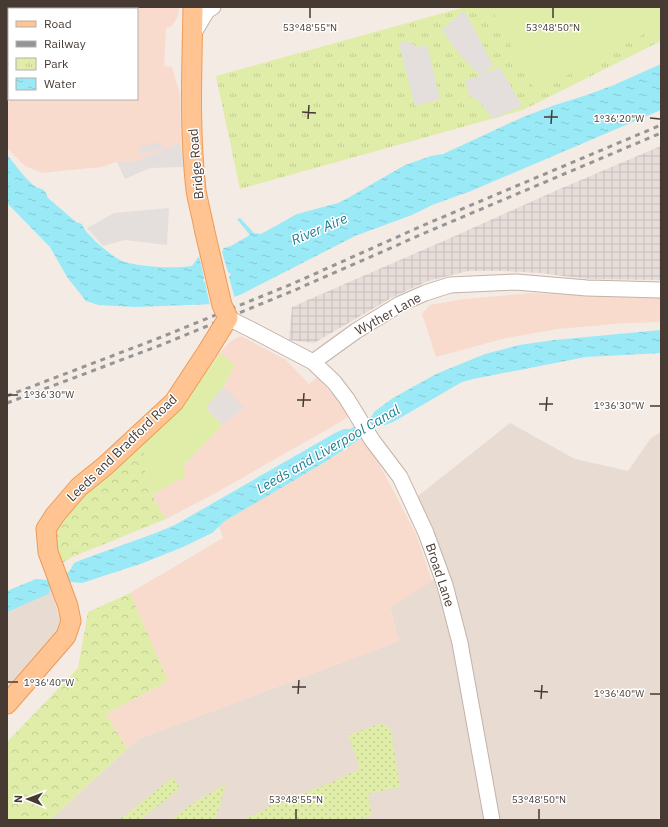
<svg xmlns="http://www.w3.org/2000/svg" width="668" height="827" viewBox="0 0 668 827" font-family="'IBM Plex Sans',sans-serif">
<defs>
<pattern id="industrial-grid" width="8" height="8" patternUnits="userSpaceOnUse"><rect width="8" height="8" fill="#e6ddd9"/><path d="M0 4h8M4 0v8" fill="none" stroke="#c7bebb"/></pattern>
<pattern id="grass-dots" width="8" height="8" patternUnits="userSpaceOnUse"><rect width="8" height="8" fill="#dfeda8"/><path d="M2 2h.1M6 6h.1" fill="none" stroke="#c1cc91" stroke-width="1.8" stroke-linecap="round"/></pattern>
<pattern id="forest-crowns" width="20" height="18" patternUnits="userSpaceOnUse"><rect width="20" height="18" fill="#dfeda8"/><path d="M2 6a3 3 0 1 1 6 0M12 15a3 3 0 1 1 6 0" fill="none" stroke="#c1cc91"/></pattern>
<pattern id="park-tufts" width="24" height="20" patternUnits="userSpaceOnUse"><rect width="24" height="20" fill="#dfeda8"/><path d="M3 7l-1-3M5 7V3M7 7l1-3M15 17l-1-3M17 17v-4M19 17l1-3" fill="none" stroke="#c1cc91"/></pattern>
<pattern id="water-ripples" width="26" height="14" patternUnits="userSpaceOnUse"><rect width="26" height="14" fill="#99e9f7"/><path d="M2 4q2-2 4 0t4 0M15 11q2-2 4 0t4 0" fill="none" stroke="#85c9d4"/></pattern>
</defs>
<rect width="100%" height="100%" fill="#f4ebe4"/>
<g fill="#e8dbd1">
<polygon points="510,423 575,459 628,471 651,438 661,432 661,820 50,820 138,739 399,641 390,608 443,573 418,496"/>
<polygon points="51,589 61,623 49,652 7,696 7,612"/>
</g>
<g fill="#f8dbcc" fill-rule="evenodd">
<path d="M7,7H179L178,16L172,26L166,28L164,66L172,67L180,94L181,142L136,161L117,162L101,167L42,173L25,166L7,148ZM9,9H137V99H9Z"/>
<polygon points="531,293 607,296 661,296 661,322 625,323 558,329 506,338 436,357 422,314 430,305 464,299"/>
<polygon points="241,336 286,360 309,384 317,377 350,415 342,421 212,495 166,519 152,495 186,476 183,466 223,425 206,408 223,387 235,366 220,353 231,341"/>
<polygon points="363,437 375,456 416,534 432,581 390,608 399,641 138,739 127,749 106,714 168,681 130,593 223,538 219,527 225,521 325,462"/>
</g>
<polygon fill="url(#industrial-grid)" points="661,146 661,280 590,279 563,276 540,273 505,271 468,271 428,281 391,298 314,343 289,340 292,307 455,236 555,191"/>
<g fill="url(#grass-dots)">
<path d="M379,724C384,724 389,726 391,731L400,787L368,794L372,816L354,820H241L266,809L269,806L325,785L360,769L348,735Z"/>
<polygon points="173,777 180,789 140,820 119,820"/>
<polygon points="226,784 215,820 171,820 190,805"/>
</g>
<g fill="url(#forest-crowns)">
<polygon points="143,443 146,464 145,483 166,519 72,557 62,563 51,536 85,490"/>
<polygon points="130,593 168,681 106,714 127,749 50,820 7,820 7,742 78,668 88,612"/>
</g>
<polygon fill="url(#park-tufts)" points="465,7 661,7 661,41 523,110 240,189 216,76"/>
<g fill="#dfeda8">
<polygon points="508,7 661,7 661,25 536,92 494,14"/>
<polygon points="220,353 235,365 223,387 206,408 223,425 183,466 186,476 152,495 145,483 146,464 143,443 190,395"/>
</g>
<g fill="#e4dfdd">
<polygon points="7,7 120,7 120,9 9,9 9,37 7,37"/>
<polygon points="464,10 493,65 483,74 500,67 522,106 493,119 479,101 470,96 465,81 481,75 474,70 456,50 442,30"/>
<polygon points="406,41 419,47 427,45 440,99 415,106 399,44"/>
<polygon points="161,142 162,149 140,154 139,146"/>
<polygon points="181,142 183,167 150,168 125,179 117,162 136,161"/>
<polygon points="169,208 167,245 125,240 103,246 87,228 114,213"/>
<polygon points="223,387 244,407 223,425 206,408"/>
</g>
<g fill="url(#water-ripples)">
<path d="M661,64V110L471,191L432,205L412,215L355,236L242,294L215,304L135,307L99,305L86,301L67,277L50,247L7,203V155C15,164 23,176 32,184C39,191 44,185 48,198L76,222L82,224C84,231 90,235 95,241C103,248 111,255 120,260C135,267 175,269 192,266L200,255L231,246L250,235L237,219L240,218L254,233L261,234L297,214L338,203L348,198L405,165L431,156L443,154L523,117L555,105L587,95L614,85Z"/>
<polygon points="661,330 661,353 586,357 473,379 462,382 393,422 385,425 376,424 363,433 363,437 325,462 225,521 212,533 183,547 143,563 82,583 71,582 51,589 48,594 7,612 7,591 36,579 47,580 69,572 74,563 81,560 153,534 175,525 335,433 344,429 350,429 372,416 374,412 393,398 436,374 485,354 519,345 554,340"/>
</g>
<polygon fill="#f4ebe4" points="221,247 224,249 222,252 228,272 231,274 229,277 235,299 216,306 210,306 205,282 203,281 204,278 199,256 197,256 200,253"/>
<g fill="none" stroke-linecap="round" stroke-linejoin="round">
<defs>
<g id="minor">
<polyline points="192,36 207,11 213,7"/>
<polyline points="254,331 313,362 334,382 347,399 372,440 400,477 426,533 445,585 460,643 492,820"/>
<polyline points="313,362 356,331 400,304 425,293 450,285 516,282 587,288 661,290"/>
</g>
<g id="major">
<path d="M193,7C192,68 189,129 196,190C198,203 202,216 204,228"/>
<polyline points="7,704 66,636 71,621 68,606 48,552 46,529 55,515 79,487 105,466 174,402 207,352"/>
</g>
</defs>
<use href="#minor" stroke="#c3b3a9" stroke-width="17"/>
<use href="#major" stroke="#ef9b56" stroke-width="21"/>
<use href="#minor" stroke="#fff" stroke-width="15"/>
<use href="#major" stroke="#ffc492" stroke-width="19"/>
<g stroke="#959595" stroke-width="3" stroke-dasharray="5 5" stroke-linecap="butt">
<polyline points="7,396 159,338 292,284 424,225 661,125"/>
<polyline points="7,403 161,345 295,290 427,232 661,133"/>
</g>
<defs>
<polyline id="minor-bridge" points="228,318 254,331"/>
<polyline id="major-bridge" points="204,228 222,305 228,318 207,352"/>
</defs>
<use href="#minor-bridge" stroke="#c3b3a9" stroke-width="17" stroke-linecap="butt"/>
<use href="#major-bridge" stroke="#ef9b56" stroke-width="21" stroke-linecap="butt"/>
<use href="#minor-bridge" stroke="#fff" stroke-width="15"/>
<use href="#major-bridge" stroke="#ffc492" stroke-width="19"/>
</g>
<path fill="none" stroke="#463a33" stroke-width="1.5" d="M310,18V8M553,18V8M302,112L316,113M544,117H558M650,118L660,119M308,119L309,105M551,124L552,110M8,395H18M297,400H311M539,404H553M650,406H660M303,407L304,393M546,411L547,397M8,682H18M292,687H306M534,691L548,692M298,694L299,680M650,694H660M541,699L542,685M296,819V809M539,819V809"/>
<g text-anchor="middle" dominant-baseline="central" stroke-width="3" stroke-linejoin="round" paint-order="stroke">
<g font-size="13" fill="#463a33" stroke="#fff">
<text transform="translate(196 164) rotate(-95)">Bridge Road</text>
<text transform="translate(388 314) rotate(-29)">Wyther Lane</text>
<text transform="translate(122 448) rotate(-44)">Leeds and Bradford Road</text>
<text transform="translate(440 575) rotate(72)">Broad Lane</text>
</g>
<g font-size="14" font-style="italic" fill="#1e7e92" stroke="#fff">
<text transform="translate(319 229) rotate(-23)">River Aire</text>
<text transform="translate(328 449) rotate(-30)">Leeds and Liverpool Canal</text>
</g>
</g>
<g font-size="10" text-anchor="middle" fill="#463a33" stroke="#fff" stroke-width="3" stroke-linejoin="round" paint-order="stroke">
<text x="310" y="31">53°48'55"N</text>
<text x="553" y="31">53°48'50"N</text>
<text x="619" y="122">1°36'20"W</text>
<text x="49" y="398">1°36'30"W</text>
<text x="619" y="409">1°36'30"W</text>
<text x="49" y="686">1°36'40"W</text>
<text x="619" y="697">1°36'40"W</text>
<text x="296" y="803">53°48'55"N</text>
<text x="539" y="803">53°48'50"N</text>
</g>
<rect width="668" height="827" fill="none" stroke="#463a33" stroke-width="16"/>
<rect x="8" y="8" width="130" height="92" fill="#ffffff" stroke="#b5b0ad"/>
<rect x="16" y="21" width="20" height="6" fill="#ffc492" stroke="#b5b0ad"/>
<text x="44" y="28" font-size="12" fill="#463a33">Road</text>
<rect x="16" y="41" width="20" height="6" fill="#959595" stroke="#b5b0ad"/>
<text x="44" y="48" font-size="12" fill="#463a33">Railway</text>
<rect x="16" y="58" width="20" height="12" fill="url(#park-tufts)" stroke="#b5b0ad"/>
<text x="44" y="68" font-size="12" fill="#463a33">Park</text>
<rect x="16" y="78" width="20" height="12" fill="url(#water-ripples)" stroke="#b5b0ad"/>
<text x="44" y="88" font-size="12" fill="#463a33">Water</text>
<g transform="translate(28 799) rotate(271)" stroke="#ffffff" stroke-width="3" paint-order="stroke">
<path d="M0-3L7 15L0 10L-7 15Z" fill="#463a33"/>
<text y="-6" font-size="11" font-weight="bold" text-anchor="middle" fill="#463a33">N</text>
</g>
</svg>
